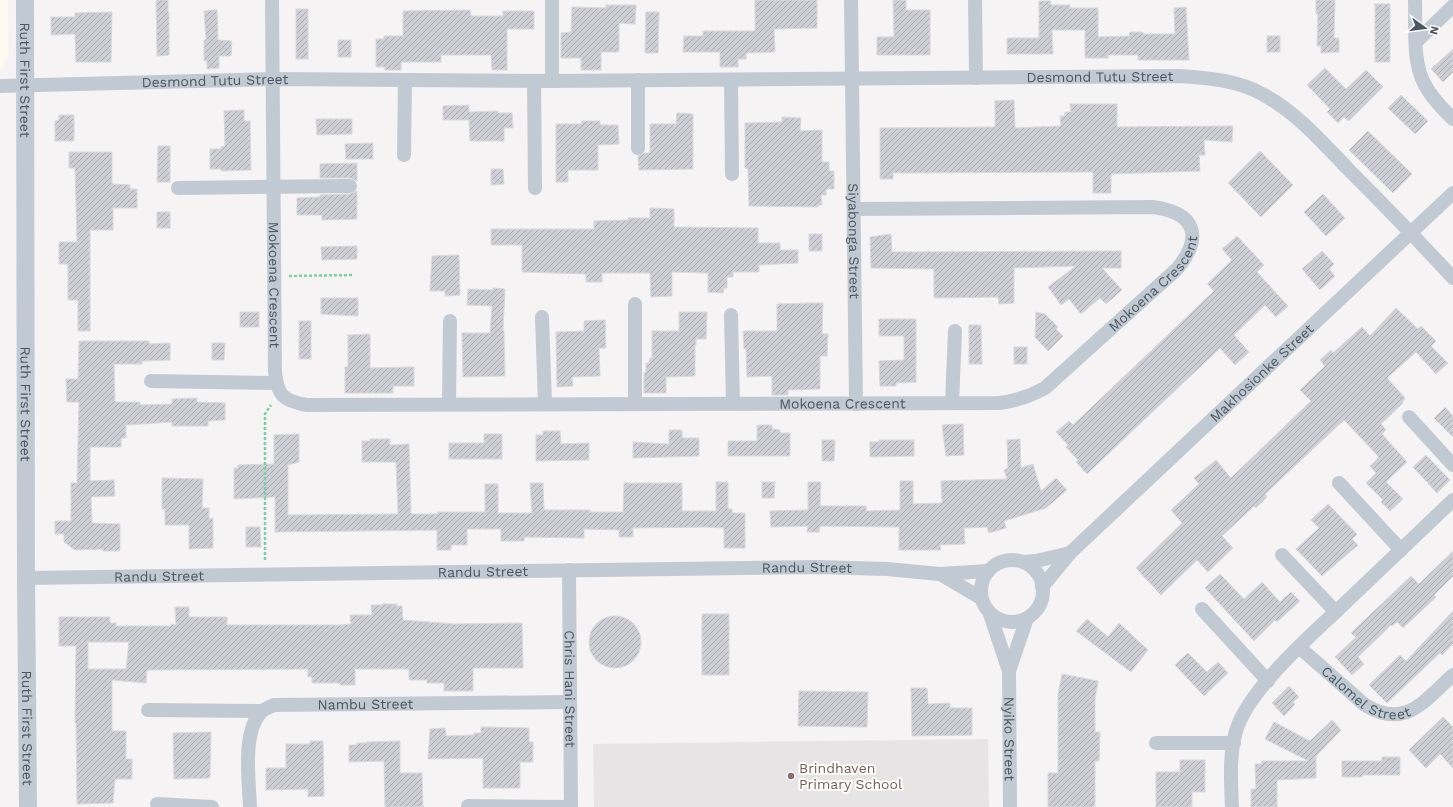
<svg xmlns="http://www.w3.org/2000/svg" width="1453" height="807" viewBox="0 0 1453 807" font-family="'Work Sans',sans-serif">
<defs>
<pattern id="building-hatch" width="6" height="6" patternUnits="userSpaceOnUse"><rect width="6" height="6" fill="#cdcfd5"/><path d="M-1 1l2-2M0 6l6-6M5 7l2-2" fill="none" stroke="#a8abb0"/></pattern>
</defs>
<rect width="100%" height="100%" fill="#f5f3f3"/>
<polygon fill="#fdf9ef" points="0,0 8,0 9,55 0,72"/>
<polygon fill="#e6e4e5" points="988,739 989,807 594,807 593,744"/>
<g fill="url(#building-hatch)" stroke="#d7d9de" fill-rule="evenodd">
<polygon points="156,0 168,0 168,12 169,12 169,55 157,56"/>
<polygon points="755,0 817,0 817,28 774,29 775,52 746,53 746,59 738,59 738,67 720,67 720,52 683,52 684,36 703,36 703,31 755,31"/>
<polygon points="893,0 906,0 906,10 930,10 930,55 877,55 877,37 894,37"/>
<polygon points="1316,0 1335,0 1334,38 1339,38 1339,52 1321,53 1321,46 1317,46 1318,14 1316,14"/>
<polygon points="1039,1 1051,1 1051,5 1070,5 1070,8 1098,8 1098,37 1129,36 1130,32 1143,32 1143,34 1175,34 1174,8 1186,7 1189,60 1138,60 1138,55 1108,55 1108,58 1085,58 1085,30 1052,30 1053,54 1007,54 1007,38 1039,38"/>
<rect x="1375" y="4" width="15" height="58"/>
<polygon points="606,5 636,5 635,24 619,23 619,52 601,52 601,70 581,70 581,58 561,58 561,33 571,32 572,7 606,8"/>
<rect x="296" y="9" width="12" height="50"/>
<polygon points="217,10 218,40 232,41 231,56 219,56 219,68 207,69 207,61 204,61 204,40 206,40 204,11"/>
<polygon points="470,10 471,16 503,16 503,11 534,11 534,29 507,29 507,70 492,70 491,55 441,55 441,62 401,62 401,70 385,70 385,67 376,67 376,39 384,39 384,36 403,36 403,11"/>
<polygon points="112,12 111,62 76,62 75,34 51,35 51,17 75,17 75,13"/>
<polygon points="646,12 659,12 658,53 645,53"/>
<rect x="1267" y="36" width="13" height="16"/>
<rect x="338" y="40" width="13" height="17"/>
<polygon points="1453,49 1453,72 1443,82 1431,69"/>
<polygon points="1325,68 1346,89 1366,70 1383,87 1349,121 1344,117 1338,123 1327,112 1330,109 1307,85"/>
<polygon points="1401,95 1428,121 1415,134 1388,108"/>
<polygon points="1014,100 1015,128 1061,126 1060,116 1065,116 1065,112 1071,112 1070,104 1117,104 1117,127 1233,126 1232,142 1204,140 1205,155 1199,155 1200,171 1111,174 1111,193 1093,193 1093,172 893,173 893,179 880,179 880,128 995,127 995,101"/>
<polygon points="469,105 469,112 498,111 498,113 512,113 513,128 504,128 504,141 470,141 469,120 443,120 443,106"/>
<polygon points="244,110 244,121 250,121 251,170 221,171 221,169 210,169 210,149 221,149 221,147 225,146 224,111"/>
<polygon points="677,113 693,114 693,169 639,170 638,156 645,153 650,153 650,124 676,124"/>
<polygon points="59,115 74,115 74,141 55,141 55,121 59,120"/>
<polygon points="782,117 801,118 800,131 822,130 822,162 829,162 829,171 834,171 834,189 826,189 826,195 821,195 822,205 818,205 818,207 749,206 748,169 745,168 745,123 782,122"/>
<polygon points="316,119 352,119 352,134 317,135"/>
<polygon points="582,121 600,121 600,125 618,125 619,144 598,145 598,170 568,170 568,182 556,182 556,124 582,124"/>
<polygon points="1368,131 1412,174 1393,193 1349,150"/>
<polygon points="373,143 373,159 346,159 345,144"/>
<polygon points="158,146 170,146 170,182 157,182"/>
<polygon points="1260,151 1293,185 1261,217 1228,183"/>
<polygon points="69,152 112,152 112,184 130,185 130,189 137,189 137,208 113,208 113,230 90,230 90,331 78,331 78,300 68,300 68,264 59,264 59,242 77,242 75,168 69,168"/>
<polygon points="357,163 357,181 350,178 320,178 320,164"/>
<polygon points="491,169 503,169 504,184 491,185"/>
<polygon points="357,191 357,219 322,220 322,215 297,215 297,198 320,197 320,195 350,194"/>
<polygon points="1323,194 1345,218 1326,236 1304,212"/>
<polygon points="650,208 674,209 674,227 758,228 758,243 780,243 780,250 798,250 798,263 759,265 759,272 733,272 733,277 727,277 727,288 724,288 723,293 708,292 708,273 672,272 672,296 651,297 650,273 602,273 602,282 586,282 586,274 522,272 522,245 491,245 491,229 594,229 594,221 628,220 628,218 650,218"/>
<rect x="157" y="212" width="13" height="16"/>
<rect x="809" y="234" width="13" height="17"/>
<polygon points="891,234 892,252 1121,251 1121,268 1102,268 1122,290 1106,304 1100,298 1081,314 1069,299 1061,305 1048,287 1076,266 1014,268 1014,303 999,304 998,297 934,298 934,269 871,268 870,237"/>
<polygon points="1237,236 1264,265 1257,272 1288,306 1276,317 1265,305 1234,335 1249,352 1235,365 1220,348 1087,474 1076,462 1078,460 1066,447 1068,445 1056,432 1069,421 1073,425 1214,291 1207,284 1232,260 1222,249"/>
<polygon points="357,246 357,259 322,260 321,247"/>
<polygon points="1322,251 1334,264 1329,269 1335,276 1320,290 1302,269"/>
<polygon points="459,255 460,295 445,296 445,291 430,291 432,256"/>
<polygon points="493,288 505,289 503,331 504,331 505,376 463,377 462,333 490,333 492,306 467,305 468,289 493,290"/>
<polygon points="321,298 358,298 358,316 321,314"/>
<polygon points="810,303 823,303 822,334 828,334 827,356 820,356 820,389 788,390 788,395 772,395 772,376 747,377 746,349 744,349 743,331 777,331 777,304"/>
<polygon points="1396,308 1418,329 1421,326 1436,341 1431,346 1448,363 1436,374 1416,352 1387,378 1405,398 1402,404 1381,424 1386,430 1382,434 1407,462 1386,482 1403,499 1390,511 1381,502 1383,500 1366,483 1376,473 1370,466 1379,457 1344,420 1265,494 1267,497 1256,508 1254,506 1222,536 1233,548 1208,572 1197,560 1161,595 1136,568 1182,523 1171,510 1199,484 1194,478 1216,460 1231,478 1311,401 1300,390 1325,366 1320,360 1331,350 1333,353 1362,327 1370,336"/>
<rect x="240" y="312" width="19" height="15"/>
<polygon points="679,312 707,312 706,339 696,339 696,345 695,345 695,376 666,377 666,393 644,393 644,373 646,372 646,363 649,363 650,358 652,358 652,331 679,331"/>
<polygon points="1036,312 1045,314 1058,327 1056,329 1063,336 1048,351 1035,337"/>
<polygon points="879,319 916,319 916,382 896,383 896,386 880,386 879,361 904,360 904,336 879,336"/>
<polygon points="605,320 606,348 599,348 600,376 572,377 573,386 557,387 556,332 584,331 584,321"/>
<rect x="299" y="321" width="12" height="38"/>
<polygon points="969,325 981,325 982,364 969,364"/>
<polygon points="370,334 370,368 414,367 414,386 393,386 393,393 345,393 345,367 348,367 348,335"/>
<polygon points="79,341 149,341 149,344 170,343 170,360 142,361 142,364 114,364 115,402 140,402 140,405 172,404 172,399 197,398 197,402 225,403 225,420 208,421 208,426 172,426 172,422 126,425 126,438 121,438 121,447 90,447 90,481 114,480 115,496 91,497 92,523 120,524 120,551 103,551 103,549 75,550 64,542 64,534 55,534 55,521 71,521 71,483 77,483 79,402 67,402 66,379 78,379"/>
<polygon points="212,343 225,343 224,360 212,360"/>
<rect x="1014" y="347" width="13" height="17"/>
<polygon points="1445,407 1453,416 1453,437 1434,418"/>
<polygon points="963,424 964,455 946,456 942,425"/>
<polygon points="757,425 772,425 772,429 780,430 780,433 790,433 790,456 728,456 728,441 757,441"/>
<polygon points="669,430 682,430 682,438 699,438 699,456 633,458 633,442 669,444"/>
<polygon points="543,431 560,431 561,444 589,443 589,460 536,461 536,435 543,435"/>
<polygon points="299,434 299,462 288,465 288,515 398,514 396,462 362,462 362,441 370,441 370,439 390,439 390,445 409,444 411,514 437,514 438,512 485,512 485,484 498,484 498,513 532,513 530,483 543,483 544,510 590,510 590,512 623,512 624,483 682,483 682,511 716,511 716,482 728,482 728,509 732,509 732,513 745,513 745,548 724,548 724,528 705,527 633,528 633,537 619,537 619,530 584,529 584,538 524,537 524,541 501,541 501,529 467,529 467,545 451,545 451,550 437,550 437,530 275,532 275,497 234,499 234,468 238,468 238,465 274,464 274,435"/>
<polygon points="484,434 502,434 502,459 449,459 449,443 484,443"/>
<polygon points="1020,439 1021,468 1033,464 1041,491 1056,478 1067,490 1046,508 1004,521 1006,528 989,533 987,527 964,528 965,544 940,545 941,550 899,550 899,527 820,526 819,532 807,532 808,526 771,527 770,511 808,510 808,482 821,482 820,506 866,506 866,511 900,510 900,481 913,481 913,504 942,503 941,481 1007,479 1004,470 1008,468 1007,440"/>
<polygon points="822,440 835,440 834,461 822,461"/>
<polygon points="879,440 914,440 914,456 870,457 870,442 879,442"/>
<polygon points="1426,455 1450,480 1437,493 1413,467"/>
<polygon points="162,478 203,479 202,508 209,508 209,519 213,518 213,548 189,549 189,525 165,525 165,509 162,509"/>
<polygon points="762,482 775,482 774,498 762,498"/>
<polygon points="1328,504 1357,534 1352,539 1358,545 1322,576 1296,549 1319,528 1311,520"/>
<polygon points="246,527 260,527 261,547 246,547"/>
<polygon points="1453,551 1453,576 1434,595 1436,597 1403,628 1397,622 1392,626 1391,625 1358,657 1364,664 1352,675 1335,657 1356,637 1351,633 1411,576 1419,584"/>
<polygon points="1220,574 1244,599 1262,582 1280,602 1291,592 1300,601 1277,622 1275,620 1254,641 1205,588"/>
<path d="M382,604H397L396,606H402L403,620L455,624L522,623L523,668H473V691H444V683H427V680H409V669H355V685H340V683H312V677H308V669L147,670L146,683L112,680V731H126V759H132V779H115L113,803L77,804L76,723H75L76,646H59V617H110V623H116V626H171V624L176,625L175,607H189V617H227V625H341L351,624L350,615H372L371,605H382ZM88,642H129L126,669H88Z"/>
<polygon points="1453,611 1453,644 1442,655 1440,653 1387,703 1369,685 1400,655 1406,661"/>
<rect x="702" y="614" width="27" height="61"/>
<circle cx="615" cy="642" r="26"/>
<polygon points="1087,619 1108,637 1119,623 1148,650 1131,672 1076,631"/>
<polygon points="1188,653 1207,672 1218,662 1228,673 1204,696 1175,665"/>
<polygon points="1062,674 1098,681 1095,700 1095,732 1100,732 1099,761 1095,761 1095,807 1048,807 1048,773 1058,773 1058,695"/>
<polygon points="1289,686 1299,697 1293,702 1295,704 1284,716 1272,703"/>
<polygon points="911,688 927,688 928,704 950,703 950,708 972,708 972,735 912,736"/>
<polygon points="799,691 868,692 867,727 798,726"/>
<polygon points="1443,717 1453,727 1453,768 1440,754 1426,768 1409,750"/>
<polygon points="1332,720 1341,730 1316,756 1316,778 1277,780 1277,807 1251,807 1251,789 1256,789 1255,764 1262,764 1262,761 1309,761 1265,739 1274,722 1310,741"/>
<polygon points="481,727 529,728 529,742 533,742 533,762 520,762 520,788 483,788 483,758 428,759 430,729 445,728 446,736 474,735 474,733 481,733"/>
<polygon points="211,732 210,778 174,779 173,733"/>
<polygon points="310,741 323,741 324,796 308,797 308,789 266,790 266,768 286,768 286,744 310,744"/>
<polygon points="400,741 400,773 422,773 423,807 385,807 384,761 349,762 349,745 357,745 357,743 367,743 367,742"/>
<polygon points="1382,757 1400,757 1400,775 1363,775 1362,777 1342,777 1342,761 1382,761"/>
<polygon points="1180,760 1205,760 1205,792 1192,792 1192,807 1156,807 1156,772 1180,772"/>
</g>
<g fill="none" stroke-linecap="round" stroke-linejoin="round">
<g stroke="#7ad0a6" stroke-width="2.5" stroke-dasharray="3 2" stroke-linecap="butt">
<polyline points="289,276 353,275"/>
<polyline points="265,560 265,414 271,405"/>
</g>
<g stroke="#c1cad2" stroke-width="14">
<path id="s1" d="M272,0L275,371C277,395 283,401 307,405L998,403C1016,401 1029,397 1045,388L1177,269C1204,236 1195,212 1152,207L854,209"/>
<polyline points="552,0 552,81"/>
<path id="s2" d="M851,0L856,404"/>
<polyline points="975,0 976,78"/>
<path d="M1415,0C1416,24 1412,61 1424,83C1431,97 1442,108 1453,119"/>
<polyline points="1416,42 1453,6"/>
<polyline points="731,80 732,174"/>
<polyline points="534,81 535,188"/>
<path id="s3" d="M0,86L273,79L552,81L1179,76C1208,78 1238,80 1264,95C1297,113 1322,142 1348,169C1384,205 1419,241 1453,278"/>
<polyline points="638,148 638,80"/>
<polyline points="404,155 405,80"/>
<polyline points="178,188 350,186"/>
<polyline points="731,315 733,404"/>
<polyline points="542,317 545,404"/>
<polyline points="151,381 276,383"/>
<polyline points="952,403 955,331"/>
<polyline points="449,404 450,321"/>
<polyline points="635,404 635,304"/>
<polyline points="1409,417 1453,465"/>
<polyline points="1339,483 1401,550"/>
<polyline points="1282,555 1336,612"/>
<circle cx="1012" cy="591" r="31"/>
<polyline points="1023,562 1036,561 1070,553"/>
<path id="s4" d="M569,570L571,807"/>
<polyline points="940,574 981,598"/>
<path id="s5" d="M26,578L816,567L887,569L940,574L988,571"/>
<path id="s6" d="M1042,587L1070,553L1453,193"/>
<polyline points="1202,609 1268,681"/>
<path id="s7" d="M990,614L1009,671L1010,807"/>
<path id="s8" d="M1299,647L1365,705C1406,730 1425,700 1453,675"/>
<polyline points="1009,671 1027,618"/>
<polyline points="148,710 262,711"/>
<polyline points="1156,743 1234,743"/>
<polyline points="157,804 212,807"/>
<polyline points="468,806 571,807"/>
<path id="s9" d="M250,807C249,780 242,733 261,712C264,709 270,707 274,705L570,702"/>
<path d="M1232,807C1231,782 1229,755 1236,731C1248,690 1311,635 1343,605C1380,570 1416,535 1453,500"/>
</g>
<path stroke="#c1cad2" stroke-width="18" id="s10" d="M25,0L26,578L28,807"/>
</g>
<circle fill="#8d6e63" stroke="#fff" stroke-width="1.5" cx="791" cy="776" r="4"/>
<g text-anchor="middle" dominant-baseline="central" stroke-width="4" stroke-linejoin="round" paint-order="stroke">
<g font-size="14" fill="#4a5661" stroke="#fff">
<text stroke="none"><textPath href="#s3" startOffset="1100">Desmond Tutu Street</textPath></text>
<text stroke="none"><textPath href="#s10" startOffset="80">Ruth First Street</textPath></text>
<text stroke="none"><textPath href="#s3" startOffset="215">Desmond Tutu Street</textPath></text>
<text stroke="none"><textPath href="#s2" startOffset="241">Siyabonga Street</textPath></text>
<text stroke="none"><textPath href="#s1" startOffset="1316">Mokoena Crescent</textPath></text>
<text stroke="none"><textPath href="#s1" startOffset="285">Mokoena Crescent</textPath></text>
<text stroke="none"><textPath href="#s6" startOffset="307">Makhosionke Street</textPath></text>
<text stroke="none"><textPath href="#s10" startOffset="404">Ruth First Street</textPath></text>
<text stroke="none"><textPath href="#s1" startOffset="959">Mokoena Crescent</textPath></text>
<text stroke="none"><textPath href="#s5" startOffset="781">Randu Street</textPath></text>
<text stroke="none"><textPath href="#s5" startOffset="457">Randu Street</textPath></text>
<text stroke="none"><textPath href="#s5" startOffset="133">Randu Street</textPath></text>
<text stroke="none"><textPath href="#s8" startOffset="84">Calomel Street</textPath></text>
<text stroke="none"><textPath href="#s4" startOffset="119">Chris Hani Street</textPath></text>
<text stroke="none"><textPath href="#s9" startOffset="204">Nambu Street</textPath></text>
<text stroke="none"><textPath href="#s10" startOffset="728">Ruth First Street</textPath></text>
<text stroke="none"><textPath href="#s7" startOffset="128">Nyiko Street</textPath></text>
</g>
<g font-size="14" fill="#785e54" stroke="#fff" text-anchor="start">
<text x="799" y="768">Brindhaven<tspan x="799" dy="16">Primary School</tspan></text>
</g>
</g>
<g transform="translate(1425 28) rotate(104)" stroke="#ffffff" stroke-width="3" paint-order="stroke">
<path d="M0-3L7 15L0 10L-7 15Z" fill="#4a5661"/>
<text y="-6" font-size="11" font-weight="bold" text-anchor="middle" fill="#4a5661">N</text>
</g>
</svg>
